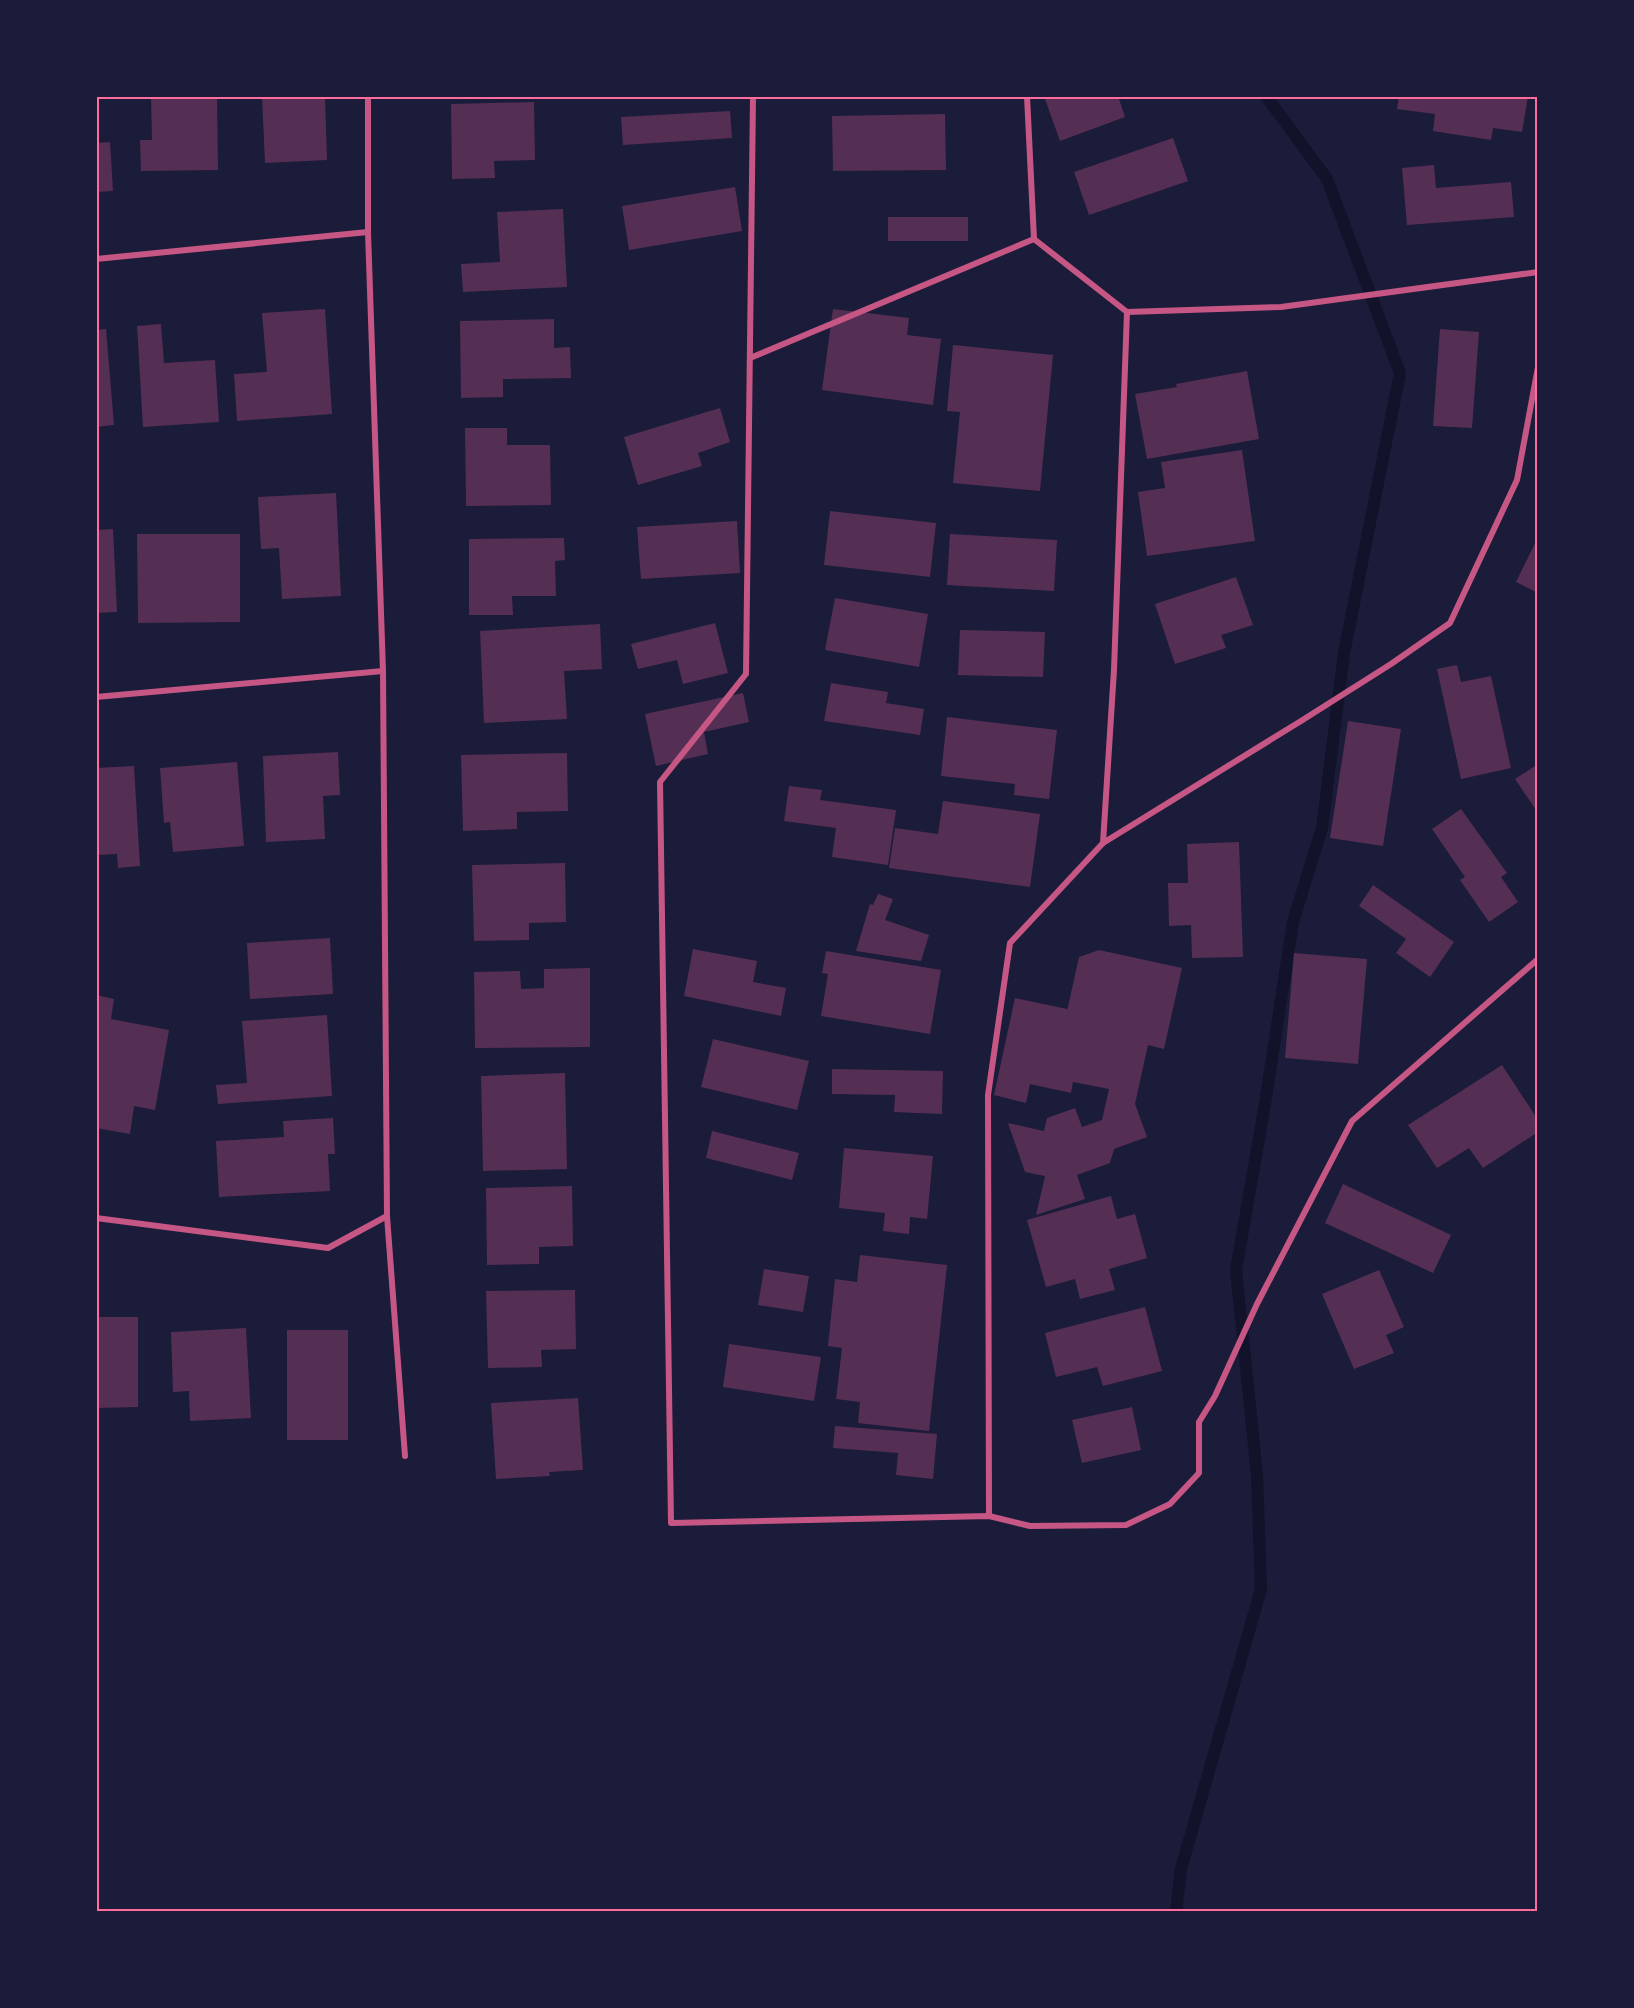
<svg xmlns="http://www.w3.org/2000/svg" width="1634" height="2008" viewBox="0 0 1634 2008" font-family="Manrope,sans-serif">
<rect width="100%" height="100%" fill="#1b1b3a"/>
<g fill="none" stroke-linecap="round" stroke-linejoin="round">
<polyline stroke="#12122b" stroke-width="12" points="1176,1912 1181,1869 1261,1589 1257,1475 1236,1270 1265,1104 1293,922 1322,828 1344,653 1400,373 1327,179 1266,96"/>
</g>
<g fill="#542f53">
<polygon points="151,96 217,96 218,170 141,171 140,140 152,140"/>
<polygon points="262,96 325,96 327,160 265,163"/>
<polygon points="1044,96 1118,96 1125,117 1060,141"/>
<polygon points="1399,96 1528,96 1522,132 1493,128 1491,140 1433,131 1435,114 1397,109"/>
<polygon points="534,102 535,160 494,161 495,178 452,179 451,104"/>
<polygon points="730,111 732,138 623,145 621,117"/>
<polygon points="945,114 946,170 833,171 832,116"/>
<polygon points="1173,138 1188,181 1089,215 1074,172"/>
<polygon points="110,142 113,191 96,192 96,143"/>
<polygon points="1434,165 1436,188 1511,182 1514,217 1407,225 1402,168"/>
<polygon points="735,187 742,231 629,250 622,206"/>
<polygon points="563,209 567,287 463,292 461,264 500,262 497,212"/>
<rect x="888" y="217" width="80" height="24"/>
<polygon points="325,309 332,414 237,421 234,374 267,372 262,313"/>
<polygon points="833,309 909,318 907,335 941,339 933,405 822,390"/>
<polygon points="554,319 554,348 570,347 571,378 503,379 503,397 461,398 460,321"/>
<polygon points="161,324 164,363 215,360 219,422 143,427 137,326"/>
<polygon points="106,329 114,425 96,427 96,330"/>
<polygon points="1440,329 1479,332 1472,428 1433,426"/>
<polygon points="953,345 1053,355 1040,491 953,483 960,412 947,411"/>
<polygon points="1247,371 1259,439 1147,459 1135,394 1177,387 1176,384"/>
<polygon points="720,408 730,442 698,453 702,466 638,485 624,437"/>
<polygon points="465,428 507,428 507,445 550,445 551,505 466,506"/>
<polygon points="1242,450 1255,541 1147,556 1138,492 1165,488 1161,462"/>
<polygon points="336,493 341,596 282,599 279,548 261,549 258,497"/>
<polygon points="830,511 936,523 930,577 824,565"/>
<polygon points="737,521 740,573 641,579 637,527"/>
<polygon points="113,529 117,612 96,613 96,530"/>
<polygon points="137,534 240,534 240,622 138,623"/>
<polygon points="950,534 1057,540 1054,591 947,585"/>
<polygon points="1538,537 1538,593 1516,582"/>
<polygon points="564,538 565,560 555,561 556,596 512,596 513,615 469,615 469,539"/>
<polygon points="1236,577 1253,625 1221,635 1226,648 1175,664 1155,604"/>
<polygon points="835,598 928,614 919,667 825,650"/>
<polygon points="715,623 728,673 683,684 677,660 638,669 631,644"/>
<polygon points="600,624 602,669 564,671 567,719 484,723 480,631"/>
<polygon points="960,630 1045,632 1043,677 958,675"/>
<polygon points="1457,665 1461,682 1491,676 1511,768 1461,779 1437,669"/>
<polygon points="831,683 888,692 886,703 924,709 920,735 824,721"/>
<polygon points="743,693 749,722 704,732 708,754 656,766 645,714"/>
<polygon points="947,717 1057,730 1049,799 1014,795 1015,784 941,776"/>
<polygon points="1348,721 1401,729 1383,846 1330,838"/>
<polygon points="338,752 340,795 323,796 325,839 266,842 263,756"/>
<polygon points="567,753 568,811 517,812 517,829 463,831 461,755"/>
<polygon points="237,762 244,846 173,852 170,822 164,823 160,768"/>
<polygon points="1538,764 1538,813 1515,779"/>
<polygon points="134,766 140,866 118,868 117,854 96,855 96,768"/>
<polygon points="789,786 822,790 820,800 896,810 888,865 832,857 836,828 784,821"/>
<polygon points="943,801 1040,814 1030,887 889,868 895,828 938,834"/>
<polygon points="1461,809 1507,873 1501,877 1518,902 1489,922 1460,880 1465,877 1432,829"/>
<polygon points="1239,842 1243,957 1192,958 1191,925 1169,926 1168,883 1188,883 1187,844"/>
<polygon points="565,863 566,922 529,923 529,940 474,941 472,865"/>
<polygon points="1373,885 1454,942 1430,977 1396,953 1406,939 1359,906"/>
<polygon points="878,894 893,899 885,920 929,935 921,961 856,951 870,904 873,905"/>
<polygon points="330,938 333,994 250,999 247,943"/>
<polygon points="693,949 757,961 753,982 786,988 781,1016 684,996"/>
<polygon points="1099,950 1182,968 1164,1049 1148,1045 1135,1104 1147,1137 1114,1149 1110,1163 1077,1175 1085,1199 1036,1215 1045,1176 1025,1172 1008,1123 1044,1131 1047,1118 1075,1108 1082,1127 1102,1120 1109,1089 1073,1082 1071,1093 1030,1084 1026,1103 994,1095 1015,998 1067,1009 1067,1011 1079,957"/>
<polygon points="826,951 941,970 930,1034 821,1016 828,974 822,973"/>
<polygon points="1294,953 1367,959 1358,1064 1285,1058"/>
<polygon points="590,968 590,1047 475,1048 474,972 520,971 521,989 544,988 544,969"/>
<polygon points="96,995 114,999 111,1019 169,1030 155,1110 134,1106 130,1134 96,1128"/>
<polygon points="327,1015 332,1096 218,1104 216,1085 247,1083 242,1021"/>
<polygon points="713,1039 809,1061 797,1110 701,1087"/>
<polygon points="1502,1065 1538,1120 1538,1132 1483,1168 1469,1148 1437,1168 1408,1125"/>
<polygon points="832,1069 943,1071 942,1114 894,1112 895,1095 832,1094"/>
<polygon points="565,1073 567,1169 483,1171 481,1076"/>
<polygon points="333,1118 335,1154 328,1154 330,1191 219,1197 216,1141 284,1137 283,1121"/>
<polygon points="712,1131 799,1153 792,1180 706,1158"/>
<polygon points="844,1148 933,1156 927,1219 910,1217 909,1234 883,1231 885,1213 839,1208"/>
<polygon points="1343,1184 1451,1235 1433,1273 1325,1223"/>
<polygon points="572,1186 573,1246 539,1247 539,1264 487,1265 486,1188"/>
<polygon points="1111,1196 1117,1219 1135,1214 1147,1258 1109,1269 1115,1290 1080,1299 1075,1279 1046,1287 1027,1220"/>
<polygon points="860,1255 947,1265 929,1431 858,1423 860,1402 836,1399 842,1348 828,1346 835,1279 857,1282"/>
<polygon points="764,1269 809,1276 803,1312 758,1305"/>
<polygon points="1379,1270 1404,1327 1386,1335 1394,1353 1354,1369 1322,1294"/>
<polygon points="575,1290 576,1349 541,1350 542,1367 488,1368 486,1291"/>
<polygon points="1145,1307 1162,1371 1103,1386 1097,1367 1056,1377 1045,1333"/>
<polygon points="96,1317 138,1317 138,1407 96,1408"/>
<polygon points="246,1328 251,1418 190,1421 189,1391 173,1392 171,1332"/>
<rect x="287" y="1330" width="61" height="110"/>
<polygon points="729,1344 821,1357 814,1401 723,1387"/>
<polygon points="578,1398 583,1470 549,1472 550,1476 496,1479 491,1403"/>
<polygon points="1132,1407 1141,1450 1082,1463 1072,1420"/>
<polygon points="835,1426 937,1434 933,1479 896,1475 898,1453 833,1448"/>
</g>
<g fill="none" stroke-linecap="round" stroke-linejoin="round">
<g stroke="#c65784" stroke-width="6">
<polyline points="368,96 368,232 383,671 387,1216 405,1456"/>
<polyline points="753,96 746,674 660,782 671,1523 989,1516 1030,1526 1126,1525 1170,1504 1199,1473 1199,1422 1215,1396 1257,1304 1352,1121 1538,959"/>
<polyline points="1027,96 1034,239"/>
<polyline points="1034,239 1127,312 1281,307 1538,272"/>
<polyline points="96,259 368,232"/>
<polyline points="750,358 1034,239"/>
<polyline points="96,697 383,671"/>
<polyline points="1103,843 1114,670 1127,312"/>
<polyline points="96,1218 328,1248 387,1216"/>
<polyline points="989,1516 988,1095 1010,943 1103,843 1301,721 1391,664 1450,623 1517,480 1538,367"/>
</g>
</g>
<rect width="1634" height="2008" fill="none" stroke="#1b1b3a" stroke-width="195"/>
<rect x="98" y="98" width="1438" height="1812" fill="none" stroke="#ff6b9d" stroke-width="2"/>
</svg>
